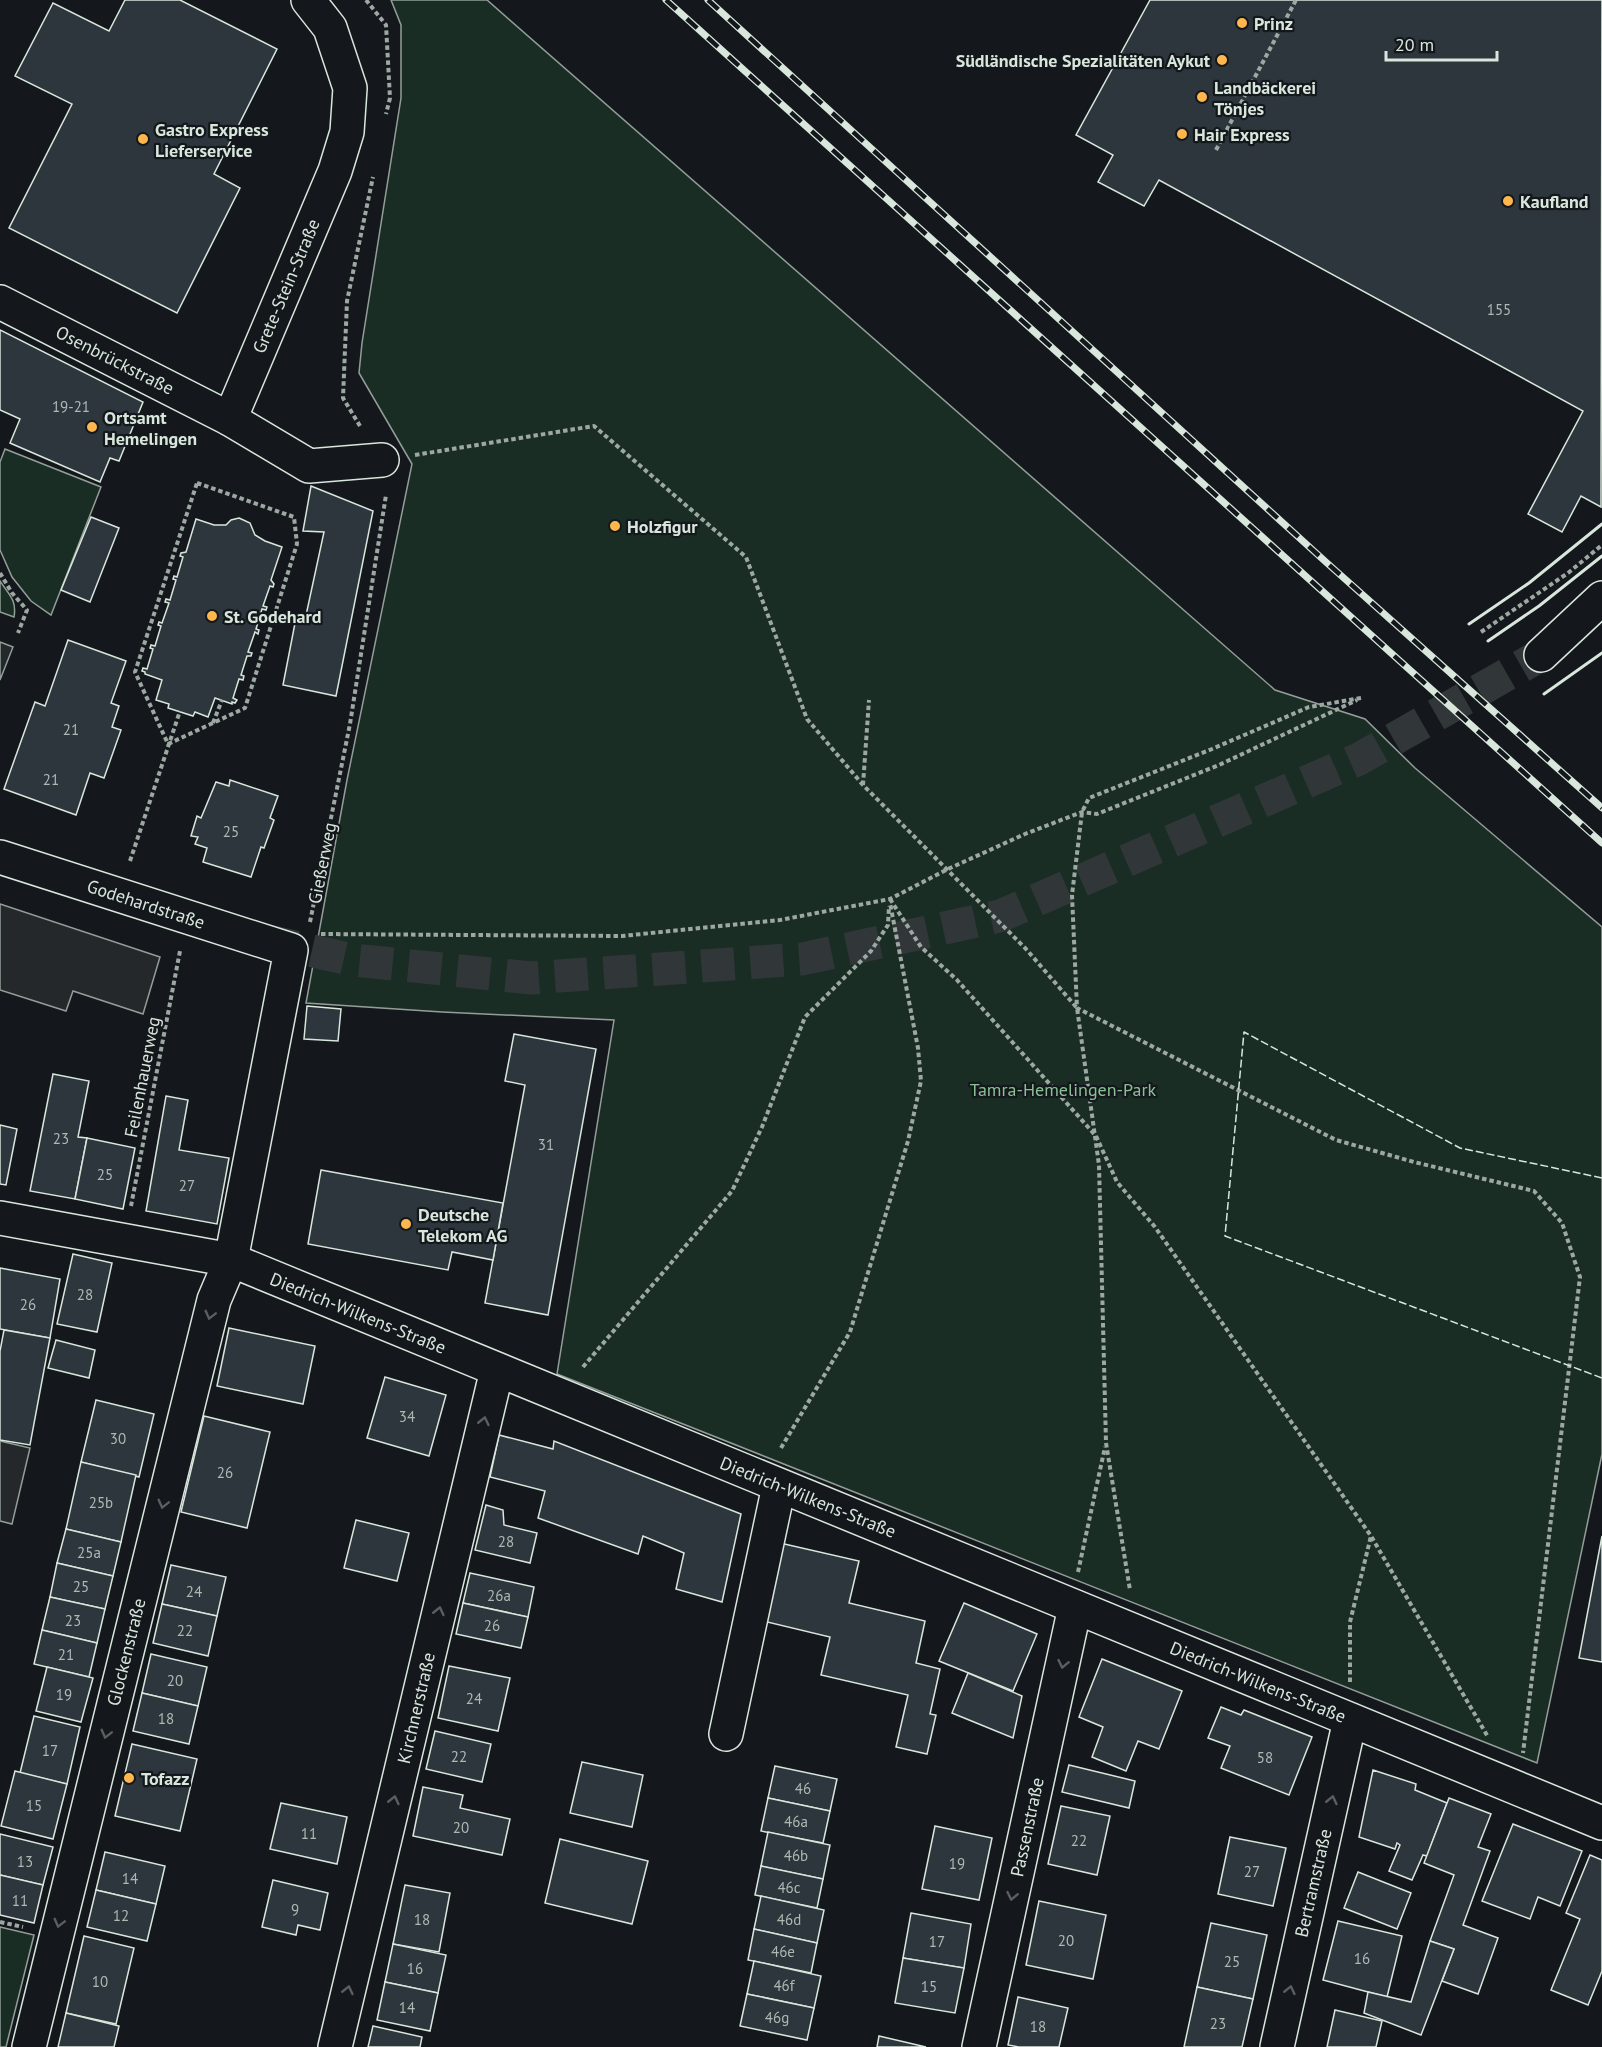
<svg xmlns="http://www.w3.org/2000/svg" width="1602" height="2047" viewBox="0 0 1602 2047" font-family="'PT Sans',sans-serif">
<rect width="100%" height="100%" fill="#14181c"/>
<g fill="#1a2d24" stroke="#939e99" stroke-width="1.5">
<polygon points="391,0 487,0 1275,690 1365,719 1415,768 1602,927 1602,1454 1537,1763 557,1374 614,1020 442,1012 306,1003 347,780 412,464 359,373 362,343 401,98 401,25"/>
<polygon points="5,449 101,487 51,615 31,601 12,577 0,550 0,462"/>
<path d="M0,581C9,595 17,600 14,617L0,612Z"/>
<polygon points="0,1927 34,1935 6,2047 0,2047"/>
</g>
<g fill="#24282b" stroke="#939e99" stroke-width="1.5">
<polygon points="0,642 13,647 0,680"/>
<polygon points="0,904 160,957 143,1014 73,991 66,1011 0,990"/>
<polygon points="0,1441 30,1448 12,1524 0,1521"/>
</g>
<g fill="#2c363c" stroke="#d8e6dc" stroke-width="1.5">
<polygon points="125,0 180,0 277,49 214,174 240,188 177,313 9,228 72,104 15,76 53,3 109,31"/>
<polygon points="1150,0 1602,0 1601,507 1581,496 1562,532 1528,514 1583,411 1159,180 1144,206 1098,182 1113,155 1076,135"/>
<polygon points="0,330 143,402 119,461 110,458 100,482 10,443 20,419 0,410"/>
<polygon points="311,486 373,511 336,696 283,685 296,618 305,620 324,532 303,531"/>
<polygon points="91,517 119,528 90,602 61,590"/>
<polygon points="239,518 250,523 255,535 265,541 282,547 271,580 274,584 273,587 270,586 263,606 267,607 266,610 262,609 256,629 259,630 258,634 255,632 248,652 252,653 251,656 247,656 241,675 244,676 243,680 239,679 233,698 237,700 235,703 232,702 232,704 215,698 208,717 195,712 193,716 168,708 169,704 156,700 162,680 145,674 145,672 142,671 143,668 147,669 153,649 150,648 151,645 155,646 161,626 158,625 159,622 162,623 169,603 165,602 166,599 170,600 176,580 173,579 174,576 177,577 183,557 180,556 181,553 186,552 196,519 214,525 226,525 231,520"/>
<polygon points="68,640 126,661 111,703 119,706 112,727 121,730 104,778 90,773 76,815 4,789 35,702 45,706"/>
<polygon points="230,780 278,796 270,818 274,820 264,848 261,847 251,877 203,862 207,848 195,844 198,837 191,836 197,816 201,818 216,782 229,786"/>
<polygon points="307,1006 341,1009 338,1041 304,1039"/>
<polygon points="514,1034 596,1049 548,1315 485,1303 525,1085 505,1081"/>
<polygon points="53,1074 89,1081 78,1137 87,1138 75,1199 30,1191"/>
<polygon points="166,1096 188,1100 179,1150 229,1158 217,1224 146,1211"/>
<polygon points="0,1125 17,1129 6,1185 0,1184"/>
<polygon points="87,1138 135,1148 123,1209 75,1199"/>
<polygon points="321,1170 503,1203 493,1260 452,1252 448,1270 308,1244"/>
<polygon points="73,1254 112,1263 97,1332 57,1324"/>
<polygon points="0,1268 60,1279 50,1338 0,1329"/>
<polygon points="229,1328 315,1346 303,1404 217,1386"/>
<polygon points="4,1330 50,1338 30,1445 0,1440 0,1351"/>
<polygon points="56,1340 95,1350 89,1378 48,1368"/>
<polygon points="385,1377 446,1395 429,1456 367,1438"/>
<polygon points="96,1400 154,1414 139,1477 81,1462"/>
<polygon points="204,1416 270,1432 247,1528 181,1512"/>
<polygon points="499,1435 553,1449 554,1441 741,1514 722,1602 676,1589 684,1553 643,1536 638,1554 538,1518 545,1491 490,1477"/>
<polygon points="81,1462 136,1475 121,1542 66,1529"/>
<polygon points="486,1505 503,1510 504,1525 537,1533 530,1563 475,1550"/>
<polygon points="356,1520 409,1533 397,1581 344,1568"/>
<polygon points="66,1529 121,1542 113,1576 57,1563"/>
<polygon points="1602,1536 1602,1662 1579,1658"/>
<polygon points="780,1543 859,1561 849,1603 925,1621 916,1663 940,1669 930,1714 936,1715 927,1754 896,1747 908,1695 821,1675 830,1637 763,1621"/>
<polygon points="57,1563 113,1576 105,1609 50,1597"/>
<polygon points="171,1565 226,1577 217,1616 162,1604"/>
<polygon points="470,1573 534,1587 528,1617 463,1603"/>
<polygon points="50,1597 105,1609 97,1643 42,1630"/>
<polygon points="463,1603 528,1617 521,1648 456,1634"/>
<polygon points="964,1603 1037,1634 1013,1691 939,1661"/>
<polygon points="162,1604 217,1616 208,1656 153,1643"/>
<polygon points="42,1630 97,1643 89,1677 34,1664"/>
<polygon points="151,1654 207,1667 198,1706 142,1693"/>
<polygon points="1102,1659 1182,1691 1159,1749 1138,1741 1126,1771 1092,1757 1103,1727 1079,1717"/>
<polygon points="449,1666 510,1678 498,1731 438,1718"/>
<polygon points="47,1667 93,1678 81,1722 36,1711"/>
<polygon points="968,1673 1022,1696 1013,1738 952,1713"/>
<polygon points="142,1693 198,1706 189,1744 133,1731"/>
<polygon points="1221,1707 1241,1715 1244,1710 1312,1737 1289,1795 1221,1768 1230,1746 1208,1738"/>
<polygon points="34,1716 80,1727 67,1784 20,1773"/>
<polygon points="435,1731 491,1744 482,1782 426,1769"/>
<polygon points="132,1744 197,1759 180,1831 115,1816"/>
<polygon points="582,1762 643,1775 632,1827 570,1813"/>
<polygon points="1069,1765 1135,1781 1129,1808 1062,1792"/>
<polygon points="775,1766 837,1779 830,1811 768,1798"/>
<polygon points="1373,1770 1416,1784 1415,1790 1447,1803 1427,1856 1423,1855 1412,1880 1389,1871 1400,1845 1397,1843 1395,1849 1359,1837"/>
<polygon points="15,1771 67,1784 53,1839 1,1826"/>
<polygon points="423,1787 463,1795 460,1808 510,1819 502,1855 413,1836"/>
<polygon points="768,1798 830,1811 823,1843 761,1831"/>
<polygon points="1449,1798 1491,1814 1478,1847 1490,1851 1463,1925 1498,1938 1478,1994 1442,1981 1454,1949 1430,1941 1454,1875 1424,1863"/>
<polygon points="281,1803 347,1817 337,1864 270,1849"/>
<polygon points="1061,1806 1110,1816 1097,1875 1048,1864"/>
<polygon points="1513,1824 1582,1851 1560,1906 1538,1897 1530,1919 1482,1901"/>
<polygon points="935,1826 992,1838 979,1900 922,1889"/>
<polygon points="768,1832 830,1845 823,1879 761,1866"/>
<polygon points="0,1834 53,1847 43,1885 0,1875"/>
<polygon points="1230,1837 1286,1848 1273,1906 1218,1894"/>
<polygon points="560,1839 648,1861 632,1924 545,1903"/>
<polygon points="105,1852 165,1866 156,1904 96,1890"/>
<polygon points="1590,1855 1602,1860 1602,1971 1588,2005 1551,1990 1580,1919 1566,1913"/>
<polygon points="761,1866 823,1879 817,1908 755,1895"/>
<polygon points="1358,1872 1411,1893 1397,1929 1344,1908"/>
<polygon points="0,1875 43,1885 34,1923 0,1915"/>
<polygon points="273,1880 328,1893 320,1930 298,1925 296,1935 262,1927"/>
<polygon points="405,1885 450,1893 439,1952 393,1944"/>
<polygon points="96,1890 156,1904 147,1941 87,1927"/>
<polygon points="761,1896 824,1910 817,1943 754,1929"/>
<polygon points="1039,1901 1106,1915 1093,1979 1026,1965"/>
<polygon points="911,1913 971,1924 964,1968 903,1958"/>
<polygon points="1338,1921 1402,1936 1387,1997 1323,1980"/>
<polygon points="1211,1923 1267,1935 1253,1999 1197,1987"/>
<polygon points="754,1929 817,1943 811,1973 748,1960"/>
<polygon points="84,1936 134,1948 116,2024 66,2013"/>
<polygon points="1430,1941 1454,1949 1421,2035 1364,2013 1368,1992 1411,2002"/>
<polygon points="393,1944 446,1955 438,1993 385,1982"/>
<polygon points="903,1958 964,1968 955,2013 895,2003"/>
<polygon points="754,1961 821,1976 814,2008 747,1994"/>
<polygon points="385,1982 438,1993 430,2031 377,2020"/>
<polygon points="1197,1987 1253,1999 1242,2047 1184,2047"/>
<polygon points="747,1994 814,2008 807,2040 740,2026"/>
<polygon points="1018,1997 1068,2008 1059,2047 1019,2047 1008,2045"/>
<polygon points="1335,2010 1382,2021 1376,2047 1327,2047"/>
<polygon points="66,2013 119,2026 114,2047 58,2047"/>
<polygon points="373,2026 422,2037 420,2047 368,2047"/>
<polygon points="879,2036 926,2047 877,2047"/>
</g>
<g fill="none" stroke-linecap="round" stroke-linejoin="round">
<polyline stroke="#313739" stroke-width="33" stroke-dasharray="33 16" stroke-linecap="butt" points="264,940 353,960 531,978 802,959 1000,916 1359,759 1541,655"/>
<defs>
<g id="minor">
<polyline points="308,0 330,28 350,88 347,132 335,171 230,419 309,466 382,460"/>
<polyline points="0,302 230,419"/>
<polyline points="0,857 291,950 231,1260 214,1300 29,2047"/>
<polyline points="0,1218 231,1260 1602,1823"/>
<polyline points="726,1734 779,1486"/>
<polyline points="335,2047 497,1370"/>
<polyline points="979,2047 1075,1607"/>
<polyline points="1277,2047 1350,1720"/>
</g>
<polyline id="major" points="1541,655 1602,598"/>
</defs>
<use href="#minor" stroke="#d8e6dc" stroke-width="36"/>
<use href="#major" stroke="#d8e6dc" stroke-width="36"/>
<g stroke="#9da8a2" stroke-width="4" stroke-dasharray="4.5 3" stroke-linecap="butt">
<polyline points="366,0 386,25 390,98 386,114"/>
<polyline points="1216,150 1296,0"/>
<polyline points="360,426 343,398 347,301 373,177"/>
<polyline points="415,455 594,426 746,557 807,719 863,785 1026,949 1077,1008 1099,1165 1106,1443 1130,1590"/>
<polygon points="197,483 294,517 297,544 245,708 168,744 135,672"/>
<polyline points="0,573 12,593 27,610 18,633"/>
<polyline points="1481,632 1568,573 1602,545"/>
<polyline points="1361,698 1309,707 1212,749 1089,798 1082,812 1072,895 1077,1008 1336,1140 1414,1162 1534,1191 1562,1223 1580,1277 1523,1753"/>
<polyline points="213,723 222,700"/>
<polyline points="863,785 869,700"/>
<polyline points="130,861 180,711"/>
<polyline points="890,899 921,947 957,980 1096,1136 1117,1182 1155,1227 1371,1536 1488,1737"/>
<polyline points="310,922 350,724 386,495"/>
<polyline points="321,934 622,936 780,920 890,899 948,869 1025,834 1082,812 1097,814 1219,765 1357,700"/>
<polyline points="131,1206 180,951"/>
<polyline points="583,1367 732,1191 762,1127 805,1017 871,951 888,925 889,906"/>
<polyline points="781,1448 850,1332 908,1141 921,1081 918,1048 890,903"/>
<polyline points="1078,1572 1105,1447"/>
<polyline points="1350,1682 1350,1622 1371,1536"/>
<polyline points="0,1922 23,1927"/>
</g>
<use href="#minor" stroke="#14181c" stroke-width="33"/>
<use href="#major" stroke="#14181c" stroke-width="33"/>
<defs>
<g id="rail">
<polyline points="666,0 1602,843"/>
<polyline points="708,0 1327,563 1602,808"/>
</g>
</defs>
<use href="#rail" stroke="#d8e6dc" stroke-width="7"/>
<use href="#rail" stroke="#14181c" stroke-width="4.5" stroke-dasharray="14" stroke-linecap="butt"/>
<polyline stroke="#d8e6dc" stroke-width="1.5" stroke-dasharray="8 3" stroke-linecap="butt" points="1602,1178 1460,1148 1244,1032 1225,1236 1602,1378"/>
<g stroke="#d8e6dc" stroke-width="3">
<polyline points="1469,624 1529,583 1602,524"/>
<polyline points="1488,641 1539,606 1602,556"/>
<polyline points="1544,694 1602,653"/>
</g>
</g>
<defs><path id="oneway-chevron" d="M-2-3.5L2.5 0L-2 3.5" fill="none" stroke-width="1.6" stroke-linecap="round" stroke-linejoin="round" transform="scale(1.5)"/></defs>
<g stroke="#59605f">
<use href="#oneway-chevron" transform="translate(210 1315) rotate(104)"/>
<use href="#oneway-chevron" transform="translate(484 1421) rotate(-77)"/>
<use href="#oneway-chevron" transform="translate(163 1504) rotate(104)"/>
<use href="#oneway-chevron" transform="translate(439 1611) rotate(-77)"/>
<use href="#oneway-chevron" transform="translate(1063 1664) rotate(102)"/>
<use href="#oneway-chevron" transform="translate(106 1734) rotate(104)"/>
<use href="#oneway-chevron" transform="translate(394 1800) rotate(-77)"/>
<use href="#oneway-chevron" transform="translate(1332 1800) rotate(-77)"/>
<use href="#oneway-chevron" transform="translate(1012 1896) rotate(102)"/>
<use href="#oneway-chevron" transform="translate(59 1923) rotate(104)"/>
<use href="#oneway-chevron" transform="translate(348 1990) rotate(-77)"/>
<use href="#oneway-chevron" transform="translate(1290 1990) rotate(-77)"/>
</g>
<g fill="#ffb74d" stroke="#14181c" stroke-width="2">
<circle cx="1242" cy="23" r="6"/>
<circle cx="1222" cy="60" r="6"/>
<circle cx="1202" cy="97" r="6"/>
<circle cx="1182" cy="134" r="6"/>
<circle cx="143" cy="139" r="6"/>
<circle cx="1508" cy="201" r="6"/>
<circle cx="92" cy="427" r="6"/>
<circle cx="615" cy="526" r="6"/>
<circle cx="212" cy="616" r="6"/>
<circle cx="406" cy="1224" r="6"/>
<circle cx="129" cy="1778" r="6"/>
</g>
<g text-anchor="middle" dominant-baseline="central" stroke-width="4.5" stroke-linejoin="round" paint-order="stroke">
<g font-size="15" fill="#adbab4">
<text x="1499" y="309">155</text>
<text x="71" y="406">19-21</text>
<text x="71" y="729">21</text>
<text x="51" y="779">21</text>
<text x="231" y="831">25</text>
<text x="61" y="1138">23</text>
<text x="546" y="1144">31</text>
<text x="105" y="1174">25</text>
<text x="187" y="1185">27</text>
<text x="85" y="1294">28</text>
<text x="28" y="1304">26</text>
<text x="407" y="1416">34</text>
<text x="118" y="1438">30</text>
<text x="225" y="1472">26</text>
<text x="101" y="1502">25b</text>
<text x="506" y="1541">28</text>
<text x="89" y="1552">25a</text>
<text x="81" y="1586">25</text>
<text x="194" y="1591">24</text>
<text x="499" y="1595">26a</text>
<text x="73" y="1620">23</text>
<text x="492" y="1625">26</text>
<text x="185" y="1630">22</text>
<text x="66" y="1654">21</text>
<text x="175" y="1680">20</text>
<text x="64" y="1694">19</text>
<text x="474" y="1698">24</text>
<text x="166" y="1718">18</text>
<text x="50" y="1750">17</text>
<text x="459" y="1756">22</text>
<text x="1265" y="1757">58</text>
<text x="803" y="1788">46</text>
<text x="34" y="1805">15</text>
<text x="796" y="1821">46a</text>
<text x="461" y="1827">20</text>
<text x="309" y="1833">11</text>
<text x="1079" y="1840">22</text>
<text x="796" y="1855">46b</text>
<text x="25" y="1861">13</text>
<text x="957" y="1863">19</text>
<text x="1252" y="1871">27</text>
<text x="130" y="1878">14</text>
<text x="789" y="1887">46c</text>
<text x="20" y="1900">11</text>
<text x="295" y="1909">9</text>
<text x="121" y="1915">12</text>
<text x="422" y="1919">18</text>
<text x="789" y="1919">46d</text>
<text x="1066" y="1940">20</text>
<text x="937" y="1941">17</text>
<text x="783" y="1951">46e</text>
<text x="1362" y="1958">16</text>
<text x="1232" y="1961">25</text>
<text x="415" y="1968">16</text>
<text x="100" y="1981">10</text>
<text x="784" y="1985">46f</text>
<text x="929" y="1986">15</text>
<text x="407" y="2007">14</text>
<text x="777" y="2017">46g</text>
<text x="1218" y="2023">23</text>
<text x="1038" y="2026">18</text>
</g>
<g font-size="18" font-weight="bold" fill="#d8e6dc" stroke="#14181c" text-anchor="start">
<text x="1254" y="23">Prinz</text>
<text x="1210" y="60" text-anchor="end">Südländische Spezialitäten Aykut</text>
<text x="1214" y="87">Landbäckerei<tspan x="1214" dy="21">Tönjes</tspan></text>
<text x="155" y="129">Gastro Express<tspan x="155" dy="21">Lieferservice</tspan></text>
<text x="1194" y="134">Hair Express</text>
<text x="1520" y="201">Kaufland</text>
<text x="104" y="417">Ortsamt<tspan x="104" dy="21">Hemelingen</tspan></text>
<text x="627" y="526">Holzfigur</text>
<text x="224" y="616">St. Godehard</text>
<text x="418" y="1214">Deutsche<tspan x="418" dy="21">Telekom AG</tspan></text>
<text x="141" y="1778">Tofazz</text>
</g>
<g font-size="18" fill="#d8e6dc" stroke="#14181c">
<text transform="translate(286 286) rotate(-67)">Grete-Stein-Straße</text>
<text transform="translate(115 360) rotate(27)">Osenbrückstraße</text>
<text transform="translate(322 863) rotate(-79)">Gießerweg</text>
<text transform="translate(146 904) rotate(18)">Godehardstraße</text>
<text transform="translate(142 1077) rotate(-79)">Feilenhauerweg</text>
<text transform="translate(358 1313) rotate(22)">Diedrich-Wilkens-Straße</text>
<text transform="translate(808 1497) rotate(22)">Diedrich-Wilkens-Straße</text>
<text transform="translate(126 1652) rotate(-76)">Glockenstraße</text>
<text transform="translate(1258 1682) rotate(22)">Diedrich-Wilkens-Straße</text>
<text transform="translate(416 1708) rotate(-77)">Kirchnerstraße</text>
<text transform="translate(1027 1827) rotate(-78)">Passenstraße</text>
<text transform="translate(1313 1883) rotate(-77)">Bertramstraße</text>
</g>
<g font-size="18" fill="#8ac095" stroke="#14181c">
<text x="1063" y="1089">Tamra-Hemelingen-Park</text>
</g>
</g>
<path d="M1386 51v9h111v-9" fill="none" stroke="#d8e6dc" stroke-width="3"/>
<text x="1395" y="51" font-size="18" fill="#d8e6dc" stroke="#14181c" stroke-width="4.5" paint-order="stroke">20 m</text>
</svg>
